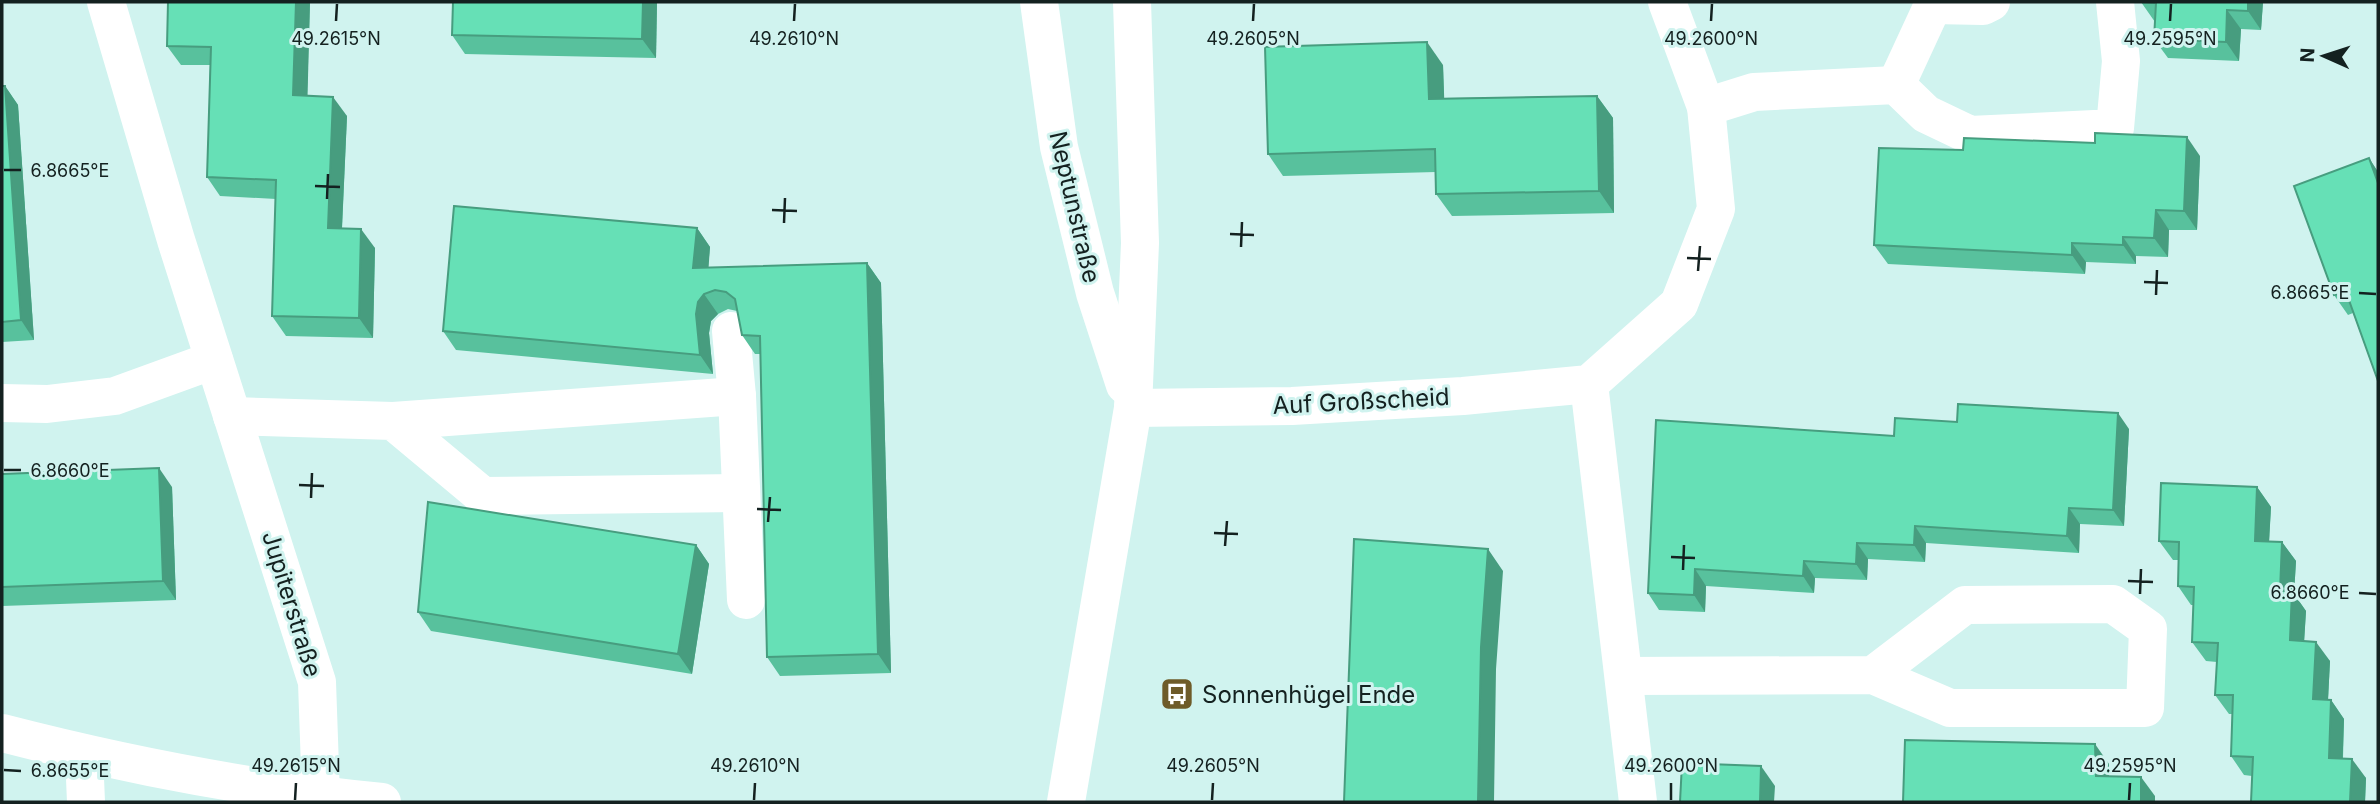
<svg xmlns="http://www.w3.org/2000/svg" width="2380" height="804" viewBox="0 0 2380 804" font-family="Inter,sans-serif">
<rect width="100%" height="100%" fill="#d0f3ef"/>
<g fill="none" stroke-linecap="round" stroke-linejoin="round">
<g stroke="#fff" stroke-width="38">
<polyline points="106,2 176,240 317,682 321,796"/>
<polyline points="1039,2 1059,147 1095,293 1125,385"/>
<polyline points="1896,85 1933,5 1983,6 1991,2"/>
<polyline points="1706,107 1754,92 1896,85 1926,114 1970,135 2115,128 2121,61 2115,2"/>
<polyline points="731,331 737,396 746,600"/>
<polyline points="1589,384 1638,802"/>
<polyline points="2,403 47,404 115,396 214,360"/>
<polyline points="1133,408 1292,406 1463,396 1589,384 1679,304 1716,209 1706,107 1667,2"/>
<polyline points="232,416 393,421 483,496 740,493"/>
<polyline points="393,421 737,396"/>
<polyline points="1625,676 1873,675 1950,708 2145,708 2148,629 2113,604 1965,605 1873,675"/>
<path d="M2,733C126,765 254,790 382,802"/>
<polyline points="84,754 86,802"/>
<polyline points="1066,802 1133,408 1140,243 1132,2"/>
</g>
</g>
<g fill="#58c19d">
<polygon points="168,2 310,2 307,96 347,116 342,229 375,248 373,338 286,336 272,316 276,199 220,196 207,177 210,65 181,65 167,46"/>
<polygon points="657,2 656,58 465,54 452,35"/>
<polygon points="2141,2 2263,2 2261,30 2241,29 2239,61 2168,58 2154,39 2155,22"/>
<polygon points="1443,65 1444,98 1597,96 1613,118 1614,213 1452,216 1436,194 1436,172 1283,176 1268,154"/>
<polygon points="2,86 5,86 18,105 34,340 2,342"/>
<polygon points="2200,156 2197,230 2169,230 2168,257 2136,256 2136,264 2086,262 2085,274 1888,264 1874,245"/>
<polygon points="2369,158 2378,172 2378,381 2353,313 2348,315 2334,295"/>
<polygon points="697,228 710,247 708,268 867,263 881,283 891,673 780,676 767,657 760,354 755,354 742,335 737,311 728,309 718,314 711,321 709,333 713,374 456,350 443,331"/>
<polygon points="2129,429 2124,526 2080,524 2079,553 1926,543 1925,562 1868,559 1867,580 1815,578 1814,593 1706,586 1705,612 1659,610 1648,593 1894,436"/>
<polygon points="2,474 172,487 176,600 2,606"/>
<polygon points="2257,487 2271,507 2269,542 2282,542 2296,561 2294,594 2306,611 2304,641 2330,661 2328,700 2331,700 2344,719 2343,758 2366,778 2365,802 2251,802 2252,776 2244,775 2231,756 2232,714 2229,714 2215,695 2217,662 2206,661 2192,642 2194,605 2191,605 2178,586 2179,560 2173,560 2159,541"/>
<polygon points="696,545 709,564 692,674 431,631 418,612"/>
</g>
<g fill="#479d7f">
<polygon points="296,2 310,2 307,115 293,95"/>
<polygon points="643,2 657,2 656,58 642,39"/>
<polygon points="2248,2 2263,2 2261,30 2248,11"/>
<polygon points="2227,10 2241,29 2239,61 2226,42"/>
<polygon points="1427,42 1443,65 1445,121 1429,99"/>
<polygon points="5,86 18,105 34,340 21,320"/>
<polygon points="1597,96 1613,118 1614,213 1599,191"/>
<polygon points="333,97 347,116 341,248 328,228"/>
<polygon points="2187,137 2200,156 2197,230 2184,211"/>
<polygon points="2369,158 2378,172 2378,183"/>
<polygon points="2156,210 2169,230 2168,257 2154,238"/>
<polygon points="697,228 710,247 707,288 693,268"/>
<polygon points="361,229 375,248 373,338 359,318"/>
<polygon points="2123,237 2136,256 2136,264 2123,245"/>
<polygon points="2072,243 2086,262 2085,274 2072,255"/>
<polygon points="867,263 881,283 891,673 878,654"/>
<polygon points="704,294 718,314 711,321 709,333 713,374 700,355 696,314 698,302"/>
<polygon points="2118,413 2129,429 2124,526 2113,510"/>
<polygon points="159,468 172,487 176,600 163,581"/>
<polygon points="2257,487 2271,507 2268,560 2255,541"/>
<polygon points="2069,508 2080,524 2079,553 2067,536"/>
<polygon points="1915,526 1926,543 1925,562 1914,545"/>
<polygon points="2282,542 2296,561 2294,594 2306,611 2303,660 2290,640 2280,591"/>
<polygon points="1857,543 1868,559 1867,580 1856,564"/>
<polygon points="696,545 709,564 692,674 678,654"/>
<polygon points="1488,549 1503,571 1496,669 1494,802 1478,802 1481,647"/>
<polygon points="1804,561 1815,578 1814,593 1803,576"/>
<polygon points="1695,569 1706,586 1705,612 1694,595"/>
<polygon points="2316,642 2330,661 2327,719 2313,699"/>
<polygon points="2331,700 2344,719 2342,777 2329,758"/>
<polygon points="2095,744 2109,764 2109,795 2096,776"/>
<polygon points="2352,759 2366,778 2365,802 2350,802"/>
<polygon points="1761,766 1775,786 1774,802 1760,802"/>
<polygon points="2141,777 2155,796 2155,802 2141,802"/>
</g>
<g fill="#66e0b6" stroke="#479d7f" stroke-width="2">
<polygon points="168,2 296,2 293,95 333,97 328,228 361,229 359,318 272,316 276,180 207,177 211,47 167,46"/>
<polygon points="453,2 643,2 642,39 452,35"/>
<polygon points="2141,2 2248,2 2248,11 2227,10 2226,42 2154,39 2156,3"/>
<polygon points="1427,42 1429,99 1597,96 1599,191 1436,194 1435,149 1268,154 1265,47"/>
<polygon points="2,86 5,86 21,320 2,322"/>
<polygon points="2095,133 2187,137 2184,211 2156,210 2154,238 2123,237 2123,245 2072,243 2072,255 1874,245 1879,148 1963,150 1964,138 2095,143"/>
<polygon points="2369,158 2378,183 2378,381 2346,292 2334,295 2294,186"/>
<polygon points="454,206 697,228 693,268 867,263 878,654 767,657 760,336 742,335 735,299 726,292 715,290 704,294 698,302 696,314 700,355 443,331"/>
<polygon points="1958,404 2118,413 2113,510 2069,508 2067,536 1915,526 1914,545 1857,543 1856,564 1804,561 1803,576 1695,569 1694,595 1648,593 1656,420 1894,436 1895,418 1957,422"/>
<polygon points="159,468 163,581 2,587 2,474"/>
<polygon points="2161,483 2257,487 2255,541 2282,542 2280,591 2292,591 2290,640 2316,642 2313,699 2331,700 2329,758 2352,759 2350,802 2251,802 2253,757 2231,756 2233,695 2215,695 2218,643 2192,642 2194,587 2178,586 2179,542 2159,541"/>
<polygon points="428,502 696,545 678,654 418,612"/>
<polygon points="1354,539 1488,549 1481,647 1478,802 1344,802"/>
<polygon points="1905,740 2095,744 2096,776 2141,777 2141,802 1903,802"/>
<polygon points="1682,763 1761,766 1760,802 1680,802"/>
</g>
<path fill="none" stroke="#142120" stroke-width="2.5" d="M336,21L337,4M794,21L795,4M1253,21L1254,4M1711,21L1712,4M2170,21L2171,4M4,170H21M315,186L340,187M327,199L328,174M772,210L797,211M784,223L785,198M1230,234L1254,235M1241,247L1242,222M1687,258L1711,259M1698,271L1700,246M2144,282L2168,283M2359,293L2376,294M2156,295L2157,270M4,470H21M299,485L324,486M311,498L312,473M757,509L781,510M768,522L770,497M1214,533L1238,534M1225,546L1227,521M1671,557L1695,558M1683,570L1684,545M2128,581L2153,582M2359,593L2376,594M2140,594L2141,569M4,770L21,771M295,800L296,783M754,800L755,783M1212,800L1213,783M1671,800V783M2129,800L2130,783"/>
<defs>
<symbol id="bus-square" viewBox="-11 -11 22 22"><rect x="-9" y="-9" width="18" height="18" rx="4" fill="#6e5b29" stroke="#d0f3ef"/><path d="M-5-6H5V4H4V6H2V4H-2V6H-4V4H-5ZM-3.5-4V0h7V-4ZM-3.5 1.2v1.5H-2V1.2ZM2 1.2v1.5H3.5V1.2Z" fill="#fff"/></symbol>
</defs>
<g fill-rule="evenodd">
<use href="#bus-square" x="1158" y="675" width="38" height="38"/>
</g>
<g text-anchor="middle" dominant-baseline="central" stroke-width="6" stroke-linejoin="round" paint-order="stroke">
<g font-size="24" fill="#142120" stroke="#d0f3ef">
<text transform="translate(1075 207) rotate(77)">Neptunstraße</text>
<text transform="translate(1361 401) rotate(-3)">Auf Großscheid</text>
<text transform="translate(292 604) rotate(73)">Jupiterstraße</text>
</g>
<g font-size="24" fill="#142120" stroke="#d0f3ef" text-anchor="start">
<text x="1202" y="694">Sonnenhügel Ende</text>
</g>
</g>
<g font-size="18" text-anchor="middle" fill="#142120" stroke="#d0f3ef" stroke-width="6" stroke-linejoin="round" paint-order="stroke">
<text x="336" y="45">49.2615°N</text>
<text x="794" y="45">49.2610°N</text>
<text x="1253" y="45">49.2605°N</text>
<text x="1711" y="45">49.2600°N</text>
<text x="2170" y="45">49.2595°N</text>
<text x="70" y="177">6.8665°E</text>
<text x="2310" y="299">6.8665°E</text>
<text x="70" y="477">6.8660°E</text>
<text x="2310" y="599">6.8660°E</text>
<text x="296" y="772">49.2615°N</text>
<text x="755" y="772">49.2610°N</text>
<text x="1213" y="772">49.2605°N</text>
<text x="1671" y="772">49.2600°N</text>
<text x="2130" y="772">49.2595°N</text>
<text x="70" y="777">6.8655°E</text>
</g>
<rect width="2380" height="804" fill="none" stroke="#142120" stroke-width="7"/>
<g transform="translate(2324 56) rotate(273)" stroke="#d0f3ef" stroke-width="5" paint-order="stroke">
<path d="M0-5L12 26L0 18L-12 26Z" fill="#142120"/>
<text y="-10" font-size="19" font-weight="bold" text-anchor="middle" fill="#142120">N</text>
</g>
</svg>
